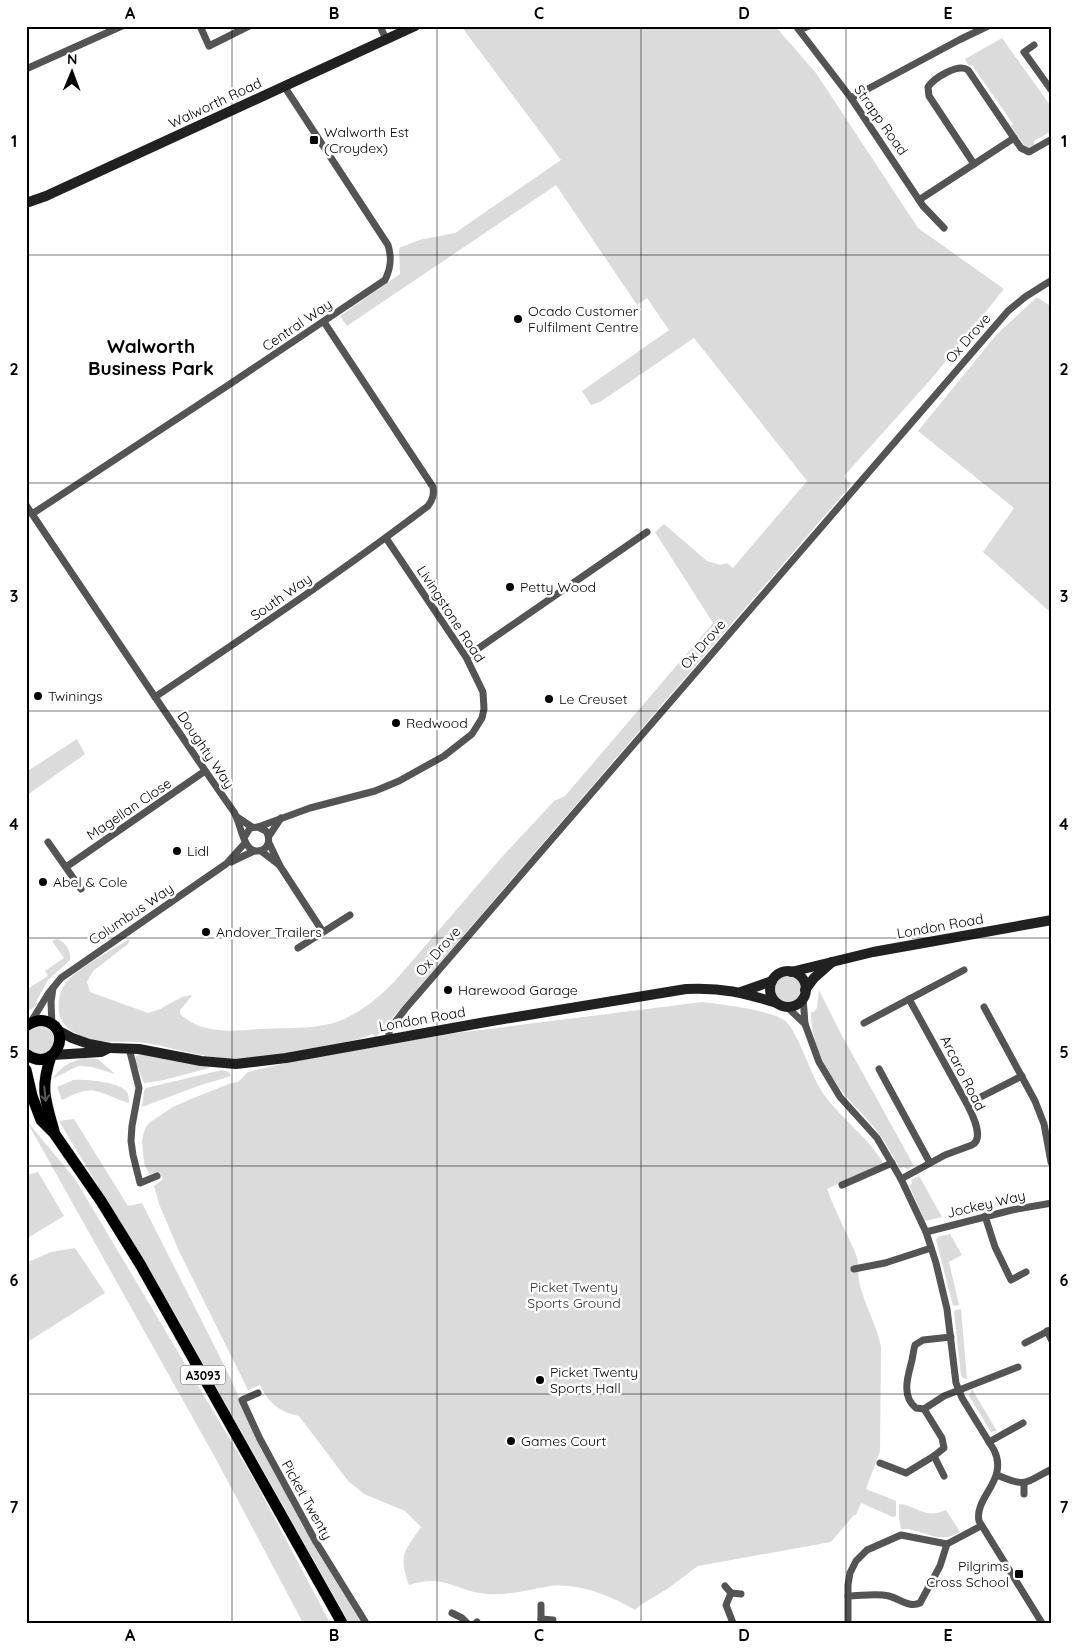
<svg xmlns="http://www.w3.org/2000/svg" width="1078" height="1649" viewBox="0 0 1078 1649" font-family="Quicksand,sans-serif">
<rect width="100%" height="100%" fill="#fff"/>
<g fill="#dbdbdb">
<path d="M461,26H775L816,73L918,228L1004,289L932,378L844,476L851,485L376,1037L372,1034C356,1042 337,1043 320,1047C295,1051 268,1058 242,1059C208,1060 177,1048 145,1043C127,1040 106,1044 89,1039C76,1035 61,1027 59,1013C58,1003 59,992 65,984C74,970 115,948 130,939L128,944L93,971L87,982L90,992L148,1013L160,1009L182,997L191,995L192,996L180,1010V1014C187,1020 194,1025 203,1027C222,1033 241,1030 261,1029C290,1027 321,1031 348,1017C365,1009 380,996 394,982L501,858L554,801L565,796L713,623L655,532L664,524L707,561L720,565L727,563L733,568L807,481L694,338L600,402L591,405L582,391L669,330L647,298L637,305L556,185L347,326L340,316L400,274L399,248L419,240L455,233L561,160Z"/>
<polygon points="1002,38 1052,108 1052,131 1034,141 1034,145 1029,148 1024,145 1011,126 1013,124 972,65 969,66 965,59"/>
<polygon points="1037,297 1052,307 1052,610 1050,612 983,552 1014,508 918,431 997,334"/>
<polygon points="77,739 85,754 26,796 26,772"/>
<path d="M57,939C65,941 72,952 70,960L48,980L36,1002L38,1004L26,1013V990L48,976L45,971L64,958L52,941Z"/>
<circle cx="788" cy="989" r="14"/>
<path d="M819,990L840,1032L914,1166L907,1169L903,1167L900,1169C892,1154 884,1139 873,1126C866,1117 857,1109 849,1100C829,1076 811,1045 811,1012H814L817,1008Z"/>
<path d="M702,1002C720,1004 769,1010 784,1020C797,1029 810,1073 821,1090C838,1117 867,1135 883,1163L827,1189C835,1211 846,1231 855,1252C860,1263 857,1274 860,1286C866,1307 877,1326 881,1347L880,1451L866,1489L896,1501V1516L893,1517L861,1503L856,1515H854L831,1542L698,1566L667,1589L639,1606L635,1610C611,1596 580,1583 551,1586C530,1589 509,1596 487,1594C454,1591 445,1573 409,1585C398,1555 404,1552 421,1527L405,1511L364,1494L348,1481L299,1416C280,1412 269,1404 260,1385L248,1390L178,1249L159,1204L154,1186L163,1179L159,1172L149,1174L144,1163L142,1141L145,1128L149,1123L173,1107L191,1099L231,1083L238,1082L248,1072L295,1061L448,1034Z"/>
<circle cx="40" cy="1040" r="14"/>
<polygon points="141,1054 209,1067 209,1068 164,1080 144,1083 135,1061 136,1056"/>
<path d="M85,1058L98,1059L115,1074L92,1067L78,1066L52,1079C63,1066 68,1062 85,1058Z"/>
<polygon points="222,1070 229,1072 231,1076 201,1085 142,1107 144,1091 146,1088"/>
<path d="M73,1080C85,1079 118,1082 126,1091C129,1095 129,1098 129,1103C98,1093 95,1082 62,1100L57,1087Z"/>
<polygon points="74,1119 128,1206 142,1203 226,1369 259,1441 363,1623 349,1623 177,1317 59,1121"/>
<polygon points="26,1120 75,1179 256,1483 330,1623 303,1623 217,1461"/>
<polygon points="38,1172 64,1216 26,1239 26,1175"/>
<polygon points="919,1176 942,1217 925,1221 909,1185 912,1184 911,1180"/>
<polygon points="950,1234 962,1255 949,1262 959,1305 953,1306 936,1240 938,1237"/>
<polygon points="75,1248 105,1293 26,1343 26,1263 51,1252"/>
<polygon points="961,1309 967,1379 963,1378 961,1375 954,1313 955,1310"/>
<polygon points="972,1389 997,1431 991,1432 969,1396"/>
<path d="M899,1504C916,1505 925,1520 946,1510L960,1532C936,1546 925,1528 901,1529L899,1518Z"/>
</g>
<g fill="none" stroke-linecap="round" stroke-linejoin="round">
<defs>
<g id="primary">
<path d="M26,1026C32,1022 38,1019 45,1021C75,1029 54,1075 26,1054"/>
<path d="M51,1056C40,1089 45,1099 54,1131"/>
<polyline points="26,1070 32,1096 41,1120 54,1133 101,1201 140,1264 342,1623"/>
</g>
</defs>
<use href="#primary" stroke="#dbdbdb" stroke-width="12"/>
<g stroke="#545454" stroke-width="7">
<polyline points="200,26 209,46 249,26"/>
<polyline points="380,26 386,39"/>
<polyline points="796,26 851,98 923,206 944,228"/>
<polyline points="799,30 809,26"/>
<polyline points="1034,45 1024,52 1052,91"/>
<polyline points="26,69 122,26"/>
<polyline points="851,98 959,40 988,26"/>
<path d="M974,164L929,96L928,87C934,78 958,63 968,70L1014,138"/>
<polyline points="919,200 1014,138 1021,148 1029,152 1052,139"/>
<path d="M26,505L155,697C247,635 340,573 428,506C433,499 434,495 433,487L324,322"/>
<path d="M32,514L227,386L385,280C391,268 392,258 388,245L284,86"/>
<polyline points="466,657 647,532"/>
<path d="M155,697C181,735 207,774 234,812C241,823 243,853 258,851C269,850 271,839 266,831L258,827L250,828L244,838"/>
<polyline points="237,817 252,827"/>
<polyline points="258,827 310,808 375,791 399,781 444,756 472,734 482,718 484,709 483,692 466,657 386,538"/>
<polyline points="269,836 281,818"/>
<polyline points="48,842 81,889"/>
<polyline points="269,843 280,866 323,932"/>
<polyline points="261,851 278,864"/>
<polyline points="231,862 254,851"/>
<polyline points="66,867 205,771"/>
<polyline points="298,948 350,915"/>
<path d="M803,997L805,1024L819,1062L840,1097L877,1138L901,1179L926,1232L936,1263L947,1309L956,1383L962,1398L994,1450C1009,1480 974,1497 979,1521L1042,1623"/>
<polyline points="787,1007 805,1024"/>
<polyline points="984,1007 1035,1101 1044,1124 1051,1162"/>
<polyline points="31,1022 48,994 61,978 226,864 245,843"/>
<polyline points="864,1023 964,970"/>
<polyline points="52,1025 51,1002 53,988"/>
<polyline points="389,1039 389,1030 406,1008 1008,311 1025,297 1052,280"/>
<polyline points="129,1048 139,1088 132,1126 131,1141 133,1155 140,1183 157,1176"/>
<polyline points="879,1069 930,1163"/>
<polyline points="967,1104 1022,1076"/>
<path d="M901,1179L945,1155L972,1145C985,1138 972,1114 967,1104L909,999"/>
<polyline points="842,1185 892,1163"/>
<polyline points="985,1216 995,1247 1011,1280 1026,1272"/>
<polyline points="926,1232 1012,1210 1052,1203"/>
<polyline points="854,1269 885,1263 931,1248"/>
<polyline points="1047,1331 1052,1341"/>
<polyline points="1025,1343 1052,1329"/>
<polyline points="258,1393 242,1400 260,1439 316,1542 366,1623"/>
<polyline points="924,1409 944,1396 1018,1367"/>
<polyline points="989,1442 1023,1423"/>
<polyline points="934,1456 944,1476"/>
<path d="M880,1463L906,1473L934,1456L944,1448L942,1438L924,1409L916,1408C902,1397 907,1379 911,1364C913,1358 913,1351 915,1345L923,1340L951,1337"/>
<path d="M997,1475C1027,1488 1024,1483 1052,1469"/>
<polyline points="1024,1483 1024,1494"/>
<polyline points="725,1586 731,1593 726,1605 733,1623"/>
<polyline points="731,1593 741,1594"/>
<path d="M848,1596C861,1596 876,1593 889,1596C900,1599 909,1608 920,1603L940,1566L947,1544"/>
<polyline points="452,1613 462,1618 467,1623"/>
<polyline points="541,1619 553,1620"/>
<polyline points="476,1623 477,1622"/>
<polyline points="541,1623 541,1605"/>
<polyline points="848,1623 848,1585 850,1573 856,1561 867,1550 901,1535 947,1544 981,1526"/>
</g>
<g stroke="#212121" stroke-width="10">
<polyline points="26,203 46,196 415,26"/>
<circle cx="788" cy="989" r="18"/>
<polyline points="791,972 873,952 1052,920"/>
<polyline points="805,990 814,978 832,962"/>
<polyline points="741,992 772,981"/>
<path d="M57,1030L72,1038L89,1044L110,1048L139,1049L201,1061L236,1064L286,1058L486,1022L686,989C722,987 744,993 777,1003"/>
<polyline points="53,1055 101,1052 109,1048"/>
</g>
<use href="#primary" stroke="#000" stroke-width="11"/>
</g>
<defs><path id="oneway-shaft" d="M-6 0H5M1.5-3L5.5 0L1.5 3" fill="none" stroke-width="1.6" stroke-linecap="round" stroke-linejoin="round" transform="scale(1.25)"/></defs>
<use stroke="#595959" href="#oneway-shaft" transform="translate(45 1094) rotate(84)"/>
<path fill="none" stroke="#000" stroke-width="1" stroke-opacity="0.55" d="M232,26V1623M437,26V1623M641,26V1623M846,26V1623M26,255H1052M26,483H1052M26,711H1052M26,938H1052M26,1166H1052M26,1394H1052"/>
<g fill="#000" stroke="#fff" stroke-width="2">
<rect x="309" y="135" width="10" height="10" rx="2.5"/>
<circle cx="518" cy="319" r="5"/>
<circle cx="510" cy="587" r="5"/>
<circle cx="38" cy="696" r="5"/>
<circle cx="549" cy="699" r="5"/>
<circle cx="396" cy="723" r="5"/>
<circle cx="177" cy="851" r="5"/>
<circle cx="43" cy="882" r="5"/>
<circle cx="206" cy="932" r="5"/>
<circle cx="448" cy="990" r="5"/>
<circle cx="540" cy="1380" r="5"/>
<circle cx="511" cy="1441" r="5"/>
<rect x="1014" y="1569" width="10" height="10" rx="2.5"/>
</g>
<g text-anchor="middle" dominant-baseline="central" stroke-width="5" stroke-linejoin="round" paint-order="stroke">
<rect fill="#fff" stroke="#4c4c4c" stroke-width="1" x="180.5" y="1365.5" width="45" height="19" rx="4"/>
<g font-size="12" font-weight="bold" fill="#000">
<text x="203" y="1375">A3093</text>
</g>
<g font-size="14" fill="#000" stroke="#fff">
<text transform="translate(215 103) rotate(-25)">Walworth Road</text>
<text transform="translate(881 120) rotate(55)">Strapp Road</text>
<text transform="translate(297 325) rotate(-34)">Central Way</text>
<text transform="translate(968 338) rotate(-49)">Ox Drove</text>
<text transform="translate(281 597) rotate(-35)">South Way</text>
<text transform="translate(451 614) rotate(57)">Livingstone Road</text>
<text transform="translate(703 644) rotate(-49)">Ox Drove</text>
<text transform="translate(206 750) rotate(56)">Doughty Way</text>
<text transform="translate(129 809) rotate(-34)">Magellan Close</text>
<text transform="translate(131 914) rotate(-34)">Columbus Way</text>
<text transform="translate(940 926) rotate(-10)">London Road</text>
<text transform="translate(438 951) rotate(-49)">Ox Drove</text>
<text transform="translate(422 1019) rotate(-10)">London Road</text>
<text transform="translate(963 1073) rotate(63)">Arcaro Road</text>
<text transform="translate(986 1204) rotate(-13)">Jockey Way</text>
<text transform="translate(307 1500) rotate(61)">Picket Twenty</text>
</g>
<g font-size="14" fill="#000" stroke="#fff" text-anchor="start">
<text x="324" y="132">Walworth Est<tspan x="324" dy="16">(Croydex)</tspan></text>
<text x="528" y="311">Ocado Customer<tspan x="528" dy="16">Fulfilment Centre</tspan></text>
<text x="520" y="587">Petty Wood</text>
<text x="48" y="696">Twinings</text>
<text x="559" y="699">Le Creuset</text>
<text x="406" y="723">Redwood</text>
<text x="187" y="851">Lidl</text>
<text x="53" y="882">Abel &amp; Cole</text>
<text x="216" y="932">Andover Trailers</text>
<text x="458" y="990">Harewood Garage</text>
<text x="550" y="1372">Picket Twenty<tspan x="550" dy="16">Sports Hall</tspan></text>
<text x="521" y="1441">Games Court</text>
<text x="1009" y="1566" text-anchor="end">Pilgrims<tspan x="1009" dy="16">Cross School</tspan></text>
</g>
<g font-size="14" fill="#323232" stroke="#fff">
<text x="574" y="1287">Picket Twenty<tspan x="574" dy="16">Sports Ground</tspan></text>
</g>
<g font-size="19" font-weight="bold" fill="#000" stroke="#fff">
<text x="151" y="346">Walworth<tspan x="151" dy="22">Business Park</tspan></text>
</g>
</g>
<rect width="1078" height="1649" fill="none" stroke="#ffffff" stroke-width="55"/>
<g transform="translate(72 72) rotate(1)" stroke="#ffffff" stroke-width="4" paint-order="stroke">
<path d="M0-4L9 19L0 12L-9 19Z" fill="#000000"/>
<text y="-8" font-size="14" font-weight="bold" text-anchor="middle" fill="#000000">N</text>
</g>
<rect x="28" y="28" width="1022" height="1594" fill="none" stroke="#000" stroke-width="2"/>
<g font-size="16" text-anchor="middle" font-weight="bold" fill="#000">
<text x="130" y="19">A</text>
<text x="334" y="19">B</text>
<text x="539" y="19">C</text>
<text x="744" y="19">D</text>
<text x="948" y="19">E</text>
<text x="14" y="147">1</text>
<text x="1064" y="147">1</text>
<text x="14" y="375">2</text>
<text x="1064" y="375">2</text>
<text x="14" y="602">3</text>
<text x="1064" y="602">3</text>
<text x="14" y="830">4</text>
<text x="1064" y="830">4</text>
<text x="14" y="1058">5</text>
<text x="1064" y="1058">5</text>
<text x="14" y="1286">6</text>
<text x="1064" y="1286">6</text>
<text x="14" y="1513">7</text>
<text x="1064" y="1513">7</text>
<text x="130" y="1641">A</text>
<text x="334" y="1641">B</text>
<text x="539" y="1641">C</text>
<text x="744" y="1641">D</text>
<text x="948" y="1641">E</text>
</g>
</svg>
